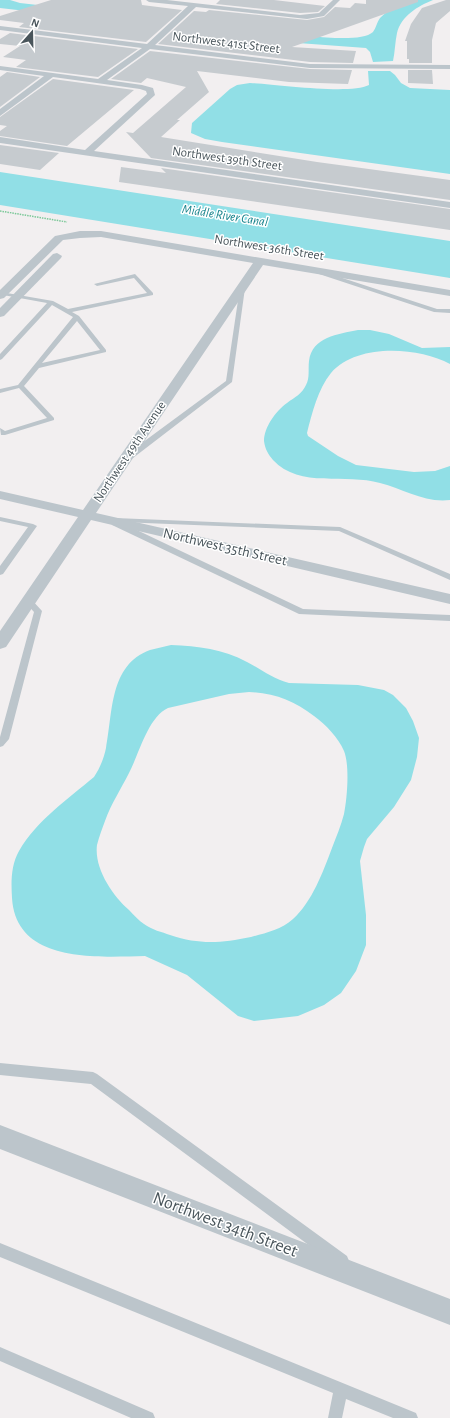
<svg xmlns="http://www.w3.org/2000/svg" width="450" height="1418" viewBox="0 0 450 1418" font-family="'Alegreya Sans',sans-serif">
<rect width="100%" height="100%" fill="#f2eff0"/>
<g fill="#91dfe6" fill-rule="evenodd">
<polygon points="0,0 10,0 20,3 152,18 26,11 0,8"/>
<path d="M405,0H433C418,6 401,16 397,33C395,42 395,52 393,61L373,62L370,52L366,48L298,43L285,33C303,35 360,44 373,32C376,28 377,22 380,18C387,11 397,5 405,0Z"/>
<path d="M368,71H390L395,75L401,83L410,88L450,90V174L222,142L205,139L191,133L192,123L230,89L237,85L250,83C276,84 349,95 369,85Z"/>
<polygon points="0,172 450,241 450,278 0,205"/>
<path d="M358,330H370L389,334L422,348L450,347V364C418,347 357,343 331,373C318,389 312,413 307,433L308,436L338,456L356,465L414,472L435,471L450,466V500C424,503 404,489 380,483C346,473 300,489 273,460C268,454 265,449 264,441C264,427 276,411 287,403C295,397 302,394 306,385C310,378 308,369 309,361C312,337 338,334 358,330Z"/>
<path d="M171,645C198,646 223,649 247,662C261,669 273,679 289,683L358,685L384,690L393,695L406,708L413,721L419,738L417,757L411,780L394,807L367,839L364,847L360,861L366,915V945L356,971L341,993L324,1005L298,1016L254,1021L238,1016L187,975L145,956C98,957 16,964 12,898C11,882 11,865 19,851C37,820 68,799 94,777C100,768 104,758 106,748C113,713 109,665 150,650C157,648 164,647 171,645ZM249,692C275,693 294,701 314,716C326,725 338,737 344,751C350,766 347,799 344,814C341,826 336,837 332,848C323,872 312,902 293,919C281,930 265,933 251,937C221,943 200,945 170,935C162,932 152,930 144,924C139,921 134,915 129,910C112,895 94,868 97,845C99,837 102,829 105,821C111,804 121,789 129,773C139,754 148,717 168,708L229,694Z"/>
</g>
<g fill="#c6cbcf">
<polygon points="51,0 141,0 142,5 182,10 146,42 19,27 24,23 0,20 0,16"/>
<polygon points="220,0 274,0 325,6 318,12 300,13 216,4"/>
<polygon points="366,0 418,0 418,2 292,47 356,51 353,63 310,62 158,44 194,11 206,12 209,10 307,20 324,17 335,7 350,8 355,3 366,4"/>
<polygon points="446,0 450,0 450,11 436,23 432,40 432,63 409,63 409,59 407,59 407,41 405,41 411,24 422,8"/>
<polygon points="10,33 138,49 98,77 16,67 26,60 3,57 20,46 0,44 0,39"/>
<polygon points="150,51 310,69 352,70 348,84 289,82 197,71 209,92 177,120 180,120 161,137 317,162 450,180 450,200 151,158 126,132 133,133 186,87 147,78 141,83 111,79"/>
<polygon points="408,70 432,70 433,84 408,83"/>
<polygon points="7,72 40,77 0,107 0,77"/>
<polygon points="53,79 134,90 67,146 0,136 0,131 7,126 0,125 0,117"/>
<polygon points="0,145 59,153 40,170 0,164"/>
<polygon points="121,167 166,173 161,168 450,209 450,230 119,182"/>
</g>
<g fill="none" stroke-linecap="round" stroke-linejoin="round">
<polyline stroke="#7bc898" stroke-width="1.5" stroke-dasharray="1.5 1" stroke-linecap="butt" points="0,211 67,222"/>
<g fill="#bcc5cb" fill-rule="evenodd">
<polygon points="318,270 437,309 450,309 450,313 434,312 316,273 316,271"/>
<path d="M135,274L153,293V295L72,312L79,316L106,350V352L39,368L24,386L54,418V420L5,435H1L0,428L5,431L47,418L19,388L0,393V389L18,385L73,317L52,305L2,359L0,360V354L47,303L3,295L1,294V292L53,301L68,309L147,293L134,278L97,286L94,284ZM77,321L100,350L42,363Z"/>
<polygon points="240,287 245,288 232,382 133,458 127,458 127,454 226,381"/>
<polygon points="0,517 33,524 37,526 3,574 0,575 0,566 28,527 0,521"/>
<polygon points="115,518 340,527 450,574 450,580 339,531 120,522 303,609 450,615 450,621 299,614 112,525 111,523"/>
<polygon points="28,598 31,599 42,611 9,739 3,746 0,747 0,737 34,612 24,601"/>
<polygon points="0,1063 93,1072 97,1074 347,1256 349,1261 347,1266 342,1268 337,1266 91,1084 0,1075"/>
<polygon points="0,1243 416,1413 418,1418 393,1418 346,1399 342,1418 328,1418 333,1393 0,1257"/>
<polygon points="0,1347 153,1413 155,1418 131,1418 0,1361"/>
</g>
<g fill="#bcc5cb" fill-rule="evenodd">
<polygon points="146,0 167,0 300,15 319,13 333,0 340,0 324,16 307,19 196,7 155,45 310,64 450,65 450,69 310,68 150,49 107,80 142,85 153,88 155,95 94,151 450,202 450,208 0,143 0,137 85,150 147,94 146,91 140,89 53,77 0,116 0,109 44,76 0,70 0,66 98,79 142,48 0,30 0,26 147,44 188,6 149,2"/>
<polygon points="80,231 101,231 450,290 450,296 263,265 96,513 450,594 450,604 91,520 6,647 0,649 0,631 78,517 0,499 0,491 83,510 253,263 101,237 80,238 63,240 4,298 0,299 0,290 55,236"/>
<polygon points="57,253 62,256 61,258 4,316 0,317 0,308 53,254"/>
<polygon points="0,1125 450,1299 450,1325 0,1149"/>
</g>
</g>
<g text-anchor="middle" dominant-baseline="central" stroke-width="3" stroke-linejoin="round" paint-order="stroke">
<g font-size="13" fill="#49555b" stroke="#fff">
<text transform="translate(226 43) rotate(7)">Northwest 41st Street</text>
<text transform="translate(227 159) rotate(8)">Northwest 39th Street</text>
<text transform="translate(269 248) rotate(9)">Northwest 36th Street</text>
<text transform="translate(130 452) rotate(-56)">Northwest 49th Avenue</text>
</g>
<g font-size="13" font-style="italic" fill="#15828b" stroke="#fff">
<text transform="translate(225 216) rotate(9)">Middle River Canal</text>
</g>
<g font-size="15" fill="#49555b" stroke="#fff">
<text transform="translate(225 547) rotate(13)">Northwest 35th Street</text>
</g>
<g font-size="18" fill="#49555b" stroke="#fff">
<text transform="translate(225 1225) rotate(21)">Northwest 34th Street</text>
</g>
</g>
<g transform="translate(32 32) rotate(20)" stroke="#ffffff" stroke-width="3" paint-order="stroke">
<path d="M0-3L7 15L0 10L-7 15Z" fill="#49555b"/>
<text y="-6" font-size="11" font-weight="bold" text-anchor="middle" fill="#49555b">N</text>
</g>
</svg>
